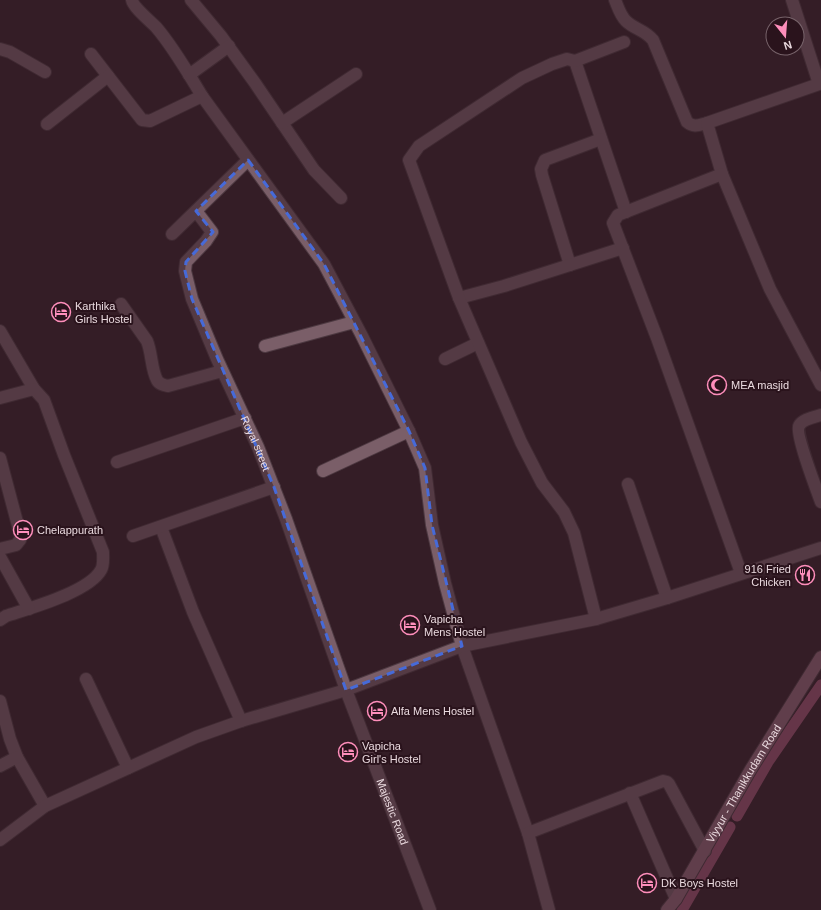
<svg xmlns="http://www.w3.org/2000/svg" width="821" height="910" viewBox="0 0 821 910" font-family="Arial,sans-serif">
<rect width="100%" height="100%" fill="#341d26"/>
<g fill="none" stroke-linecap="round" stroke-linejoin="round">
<g stroke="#a05372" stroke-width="11">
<polyline points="737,816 768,762 821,685"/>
<polyline points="682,910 730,827"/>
</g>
<defs>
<g id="street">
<path d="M132,0C133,7 150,21 156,27C174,48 188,73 202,96"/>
<polyline points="191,0 221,36 255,83 314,170 341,198"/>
<path d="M615,0C618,7 620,15 626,21C634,29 645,30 653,40L687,122C694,128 699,125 707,123"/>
<polyline points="0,49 10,52 45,72"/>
<polyline points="91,54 142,120 150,121 202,96 324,264 361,334 409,431 425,468 432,525 445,583 462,646 528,833 549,910"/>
<polyline points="575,61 626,212"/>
<polyline points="189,75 229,46"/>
<polyline points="282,123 356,74"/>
<polyline points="47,124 108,76"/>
<polyline points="722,174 707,123 819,84 792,0"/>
<path id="s1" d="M196,211L212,232L206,241L186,262L185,271L192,299L217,359L258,447L286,519L346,690L430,910"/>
<polyline points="172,234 248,160"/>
<polyline points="570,265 542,175 541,169 545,160 601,139"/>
<polyline points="459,298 504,286 623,248"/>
<path d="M121,304L147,341C152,353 151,369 157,380C159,384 163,385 168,386L222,371"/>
<path d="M0,331L34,389L44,400L64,455L103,552C103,557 104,565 101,570C89,592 30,608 6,616L0,620"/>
<polyline points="265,346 354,322"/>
<polyline points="445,359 478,343"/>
<polyline points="0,398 34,389"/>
<path d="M821,415C815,417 802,419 799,426C795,433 817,491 821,502"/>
<polyline points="0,458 21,537 20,540 16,545 0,549"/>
<polyline points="117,462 245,418"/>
<polyline points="323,471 409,431"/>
<polyline points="628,484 667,598"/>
<polyline points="161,527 193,612 241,721"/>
<polyline points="133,536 274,487"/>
<polyline points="0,557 29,609"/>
<polyline points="741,573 657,338 613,223 618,215 722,174 770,289 821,385"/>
<polyline points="596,619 574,533 564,512 542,483 521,442 459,298 409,160 419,146 522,78 552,64 567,59 575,61 624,42"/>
<polyline points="86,679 128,768"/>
<polyline points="0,701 10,739 17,757 45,806"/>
<polyline points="0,766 17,757"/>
<polyline points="630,793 676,899"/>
<polyline points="528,833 663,781 667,782 669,784 705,851"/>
<polyline points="0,840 45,806 196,737 241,721 346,690 462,646 596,619 667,598 821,548"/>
</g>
<g id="secondary">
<path id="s2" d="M667,910L676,899L751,769L821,657"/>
</g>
</defs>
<use href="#street" stroke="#4d3941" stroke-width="14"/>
<use href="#secondary" stroke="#4d3941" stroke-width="14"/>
<use href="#street" stroke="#7a5e68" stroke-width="12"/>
<use href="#secondary" stroke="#946778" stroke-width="12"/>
</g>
<path d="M0 0H821V910H0ZM248,160L324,264L409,431L425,468L432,525L462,646L346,690L274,487L192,299L185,271L186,262L213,232L196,211Z" fill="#341d26" fill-opacity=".55" fill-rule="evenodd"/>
<path fill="none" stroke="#466ad9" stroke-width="3" stroke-dasharray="8 5" stroke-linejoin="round" d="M248,160L324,264L409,431L425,468L432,525L462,646L346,690L274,487L192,299L185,271L186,262L213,232L196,211Z"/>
<defs>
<symbol id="hotel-ring" viewBox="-11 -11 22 22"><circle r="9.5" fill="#2a131c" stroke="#fe8ebb" stroke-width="1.5"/><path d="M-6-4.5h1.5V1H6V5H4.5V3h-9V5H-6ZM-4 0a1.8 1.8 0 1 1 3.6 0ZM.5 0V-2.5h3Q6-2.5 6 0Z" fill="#fe8ebb"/></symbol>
<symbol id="mosque-ring" viewBox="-11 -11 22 22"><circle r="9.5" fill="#2a131c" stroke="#fe8ebb" stroke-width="1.5"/><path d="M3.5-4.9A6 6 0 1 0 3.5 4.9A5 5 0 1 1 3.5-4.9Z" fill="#fe8ebb"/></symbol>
<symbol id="restaurant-ring" viewBox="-11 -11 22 22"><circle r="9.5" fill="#2a131c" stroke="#fe8ebb" stroke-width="1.5"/><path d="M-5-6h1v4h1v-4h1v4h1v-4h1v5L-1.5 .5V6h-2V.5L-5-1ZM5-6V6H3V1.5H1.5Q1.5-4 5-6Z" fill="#fe8ebb"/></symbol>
</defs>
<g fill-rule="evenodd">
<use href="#hotel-ring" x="50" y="301" width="22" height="22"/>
<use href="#mosque-ring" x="706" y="374" width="22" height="22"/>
<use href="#hotel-ring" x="12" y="519" width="22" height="22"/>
<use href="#restaurant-ring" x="794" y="564" width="22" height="22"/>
<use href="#hotel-ring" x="399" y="614" width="22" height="22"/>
<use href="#hotel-ring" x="366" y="700" width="22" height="22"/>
<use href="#hotel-ring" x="337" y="741" width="22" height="22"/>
<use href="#hotel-ring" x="636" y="872" width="22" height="22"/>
</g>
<g text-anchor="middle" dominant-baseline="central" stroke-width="4" stroke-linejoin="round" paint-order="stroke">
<g font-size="11" fill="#eadadf" stroke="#2a131c" text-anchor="start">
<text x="75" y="306">Karthika<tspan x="75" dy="13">Girls Hostel</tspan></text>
<text x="731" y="385">MEA masjid</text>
<text x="37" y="530">Chelappurath</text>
<text x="791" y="569" text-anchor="end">916 Fried<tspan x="791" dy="13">Chicken</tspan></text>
<text x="424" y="619">Vapicha<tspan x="424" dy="13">Mens Hostel</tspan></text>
<text x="391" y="711">Alfa Mens Hostel</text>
<text x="362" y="746">Vapicha<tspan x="362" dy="13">Girl's Hostel</tspan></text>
<text x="661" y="883">DK Boys Hostel</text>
</g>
<g font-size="11" fill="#eadadf" stroke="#2a131c">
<text stroke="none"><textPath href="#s1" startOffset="262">Royal street</textPath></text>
<text stroke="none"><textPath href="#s2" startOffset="148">Viyyur - Thanikkudam Road</textPath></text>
<text stroke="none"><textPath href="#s1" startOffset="655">Majestic Road</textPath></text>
</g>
</g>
<g transform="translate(785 36) rotate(163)"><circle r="19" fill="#2a131c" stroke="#77636a"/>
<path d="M0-3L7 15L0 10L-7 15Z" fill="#fe8ebb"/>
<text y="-6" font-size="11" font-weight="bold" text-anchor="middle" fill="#eadadf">N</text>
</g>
</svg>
